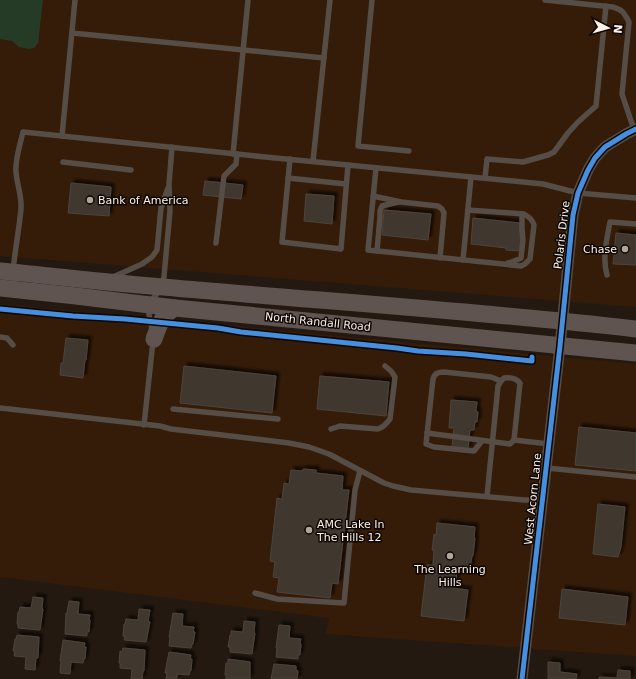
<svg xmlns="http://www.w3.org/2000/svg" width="636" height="679" viewBox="0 0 636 679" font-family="'DejaVu Sans',sans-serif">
<defs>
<filter id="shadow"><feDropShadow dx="3.5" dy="-3.5" stdDeviation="1" flood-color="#0009"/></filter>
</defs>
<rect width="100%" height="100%" fill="#241910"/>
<g fill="#341c08">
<polygon points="0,0 636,0 636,307 0,256"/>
<polygon points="0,304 636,364 636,656 326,634 329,618 0,577"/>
</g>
<polygon fill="#253b26" points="0,0 43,0 38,43 34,48 29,49 19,47 12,41 0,39"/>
<g fill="#41372e" stroke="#4d443c" filter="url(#shadow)">
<polygon points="205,181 243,185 241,199 203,195"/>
<polygon points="71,183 111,187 109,216 68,213"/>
<polygon points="306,194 334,196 332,224 304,221"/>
<polygon points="384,210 431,214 428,240 382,235"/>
<polygon points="473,218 520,223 519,237 521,237 520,251 506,250 506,248 471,244"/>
<polygon points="616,233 636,235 636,265 613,264"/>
<polygon points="66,338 88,340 86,360 85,360 83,378 60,375 61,363 63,363"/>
<polygon points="184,366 276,376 272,413 180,403"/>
<polygon points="320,376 389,382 386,416 317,409"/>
<polygon points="451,400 477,402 476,411 478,412 477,422 475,422 474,430 470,430 468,449 452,447 454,428 449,428"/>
<polygon points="579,427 636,433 636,471 575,465"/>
<polygon points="303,469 316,470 316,473 343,476 342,490 349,490 338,584 332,583 330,598 277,592 279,578 273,577 275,562 270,561 277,498 282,499 284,483 289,484 291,470 302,471"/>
<polygon points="598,504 625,507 621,547 618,557 593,554"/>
<polygon points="437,523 475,527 474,538 475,538 473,556 472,556 470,569 455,567 454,573 457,573 455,585 453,585 452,588 468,590 464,621 421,616 427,565 433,565 434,550 432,550 434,534 436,535"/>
<polygon points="562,589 628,597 625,625 559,618"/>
<polygon points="33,597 43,598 42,609 43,609 40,630 18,628 18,624 17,624 18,612 19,612 20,607 31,608"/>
<polygon points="69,601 79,602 78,614 90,615 89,620 90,620 89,632 87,632 87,636 65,634 66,613 67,613"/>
<polygon points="139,609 150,610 148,621 150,622 146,642 124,640 125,636 123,636 124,624 125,624 126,619 138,620"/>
<polygon points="173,613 183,614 182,626 194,627 193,632 195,632 193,644 192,644 191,648 169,646 170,637 169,637"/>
<polygon points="244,621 255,622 254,633 255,633 252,654 230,652 230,647 228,647 230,635 231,636 231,631 243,632"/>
<polygon points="279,625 290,626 289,638 301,639 300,643 301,644 300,655 298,655 298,659 276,657 277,648 276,648"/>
<polygon points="17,635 39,637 38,658 36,658 35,670 25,669 26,657 14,656 15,651 13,651 15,639 16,639"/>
<polygon points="63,640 85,643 84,647 86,647 85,659 84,659 83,663 71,662 70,674 60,673 61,661 60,661"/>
<polygon points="123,648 145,650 144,671 143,671 142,679 131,679 132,669 120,668 120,663 119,663 120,651 122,652"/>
<polygon points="169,652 191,655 190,659 192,659 191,671 190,671 189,675 177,674 177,679 166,679 167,673 165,673"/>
<polygon points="228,659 250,662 250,679 226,679 226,675 225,675 226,663 228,663"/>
<polygon points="548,662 560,663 560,672 577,674 576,679 548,679"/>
<polygon points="274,664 296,666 296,670 298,671 297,679 271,679"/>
<polygon points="618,670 630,671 630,679 599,679 599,677 617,678"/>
</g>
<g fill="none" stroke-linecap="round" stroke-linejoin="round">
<g stroke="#564d47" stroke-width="5.5">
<polyline points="372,0 358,146 409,151"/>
<path d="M545,0L613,7C623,10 624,13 629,22L622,94L634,130"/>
<polyline points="72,33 324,58"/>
<polyline points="62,136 75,0"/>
<polyline points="233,154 248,0"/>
<polyline points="290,159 282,242 341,249 348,165"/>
<polyline points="313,161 330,0"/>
<polyline points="63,162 131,170"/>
<path d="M376,168L368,250L521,266L525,264L530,259L534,225C532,219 529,217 524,214L468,210"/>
<polyline points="288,178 346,184"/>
<polyline points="485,178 487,159 523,162 548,155 554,152 568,133 578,122 596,106 606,6"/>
<polyline points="373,196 401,202 438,206 442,209 444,213 440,258"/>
<polyline points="216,243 224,176 236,164 237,154"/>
<polyline points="377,251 380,217 380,211 382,206 398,202"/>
<polyline points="463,260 471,177"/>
<polyline points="508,263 512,262 521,258 523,240 522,228 522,214"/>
<path d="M13,271C15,250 19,230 21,209C22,196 17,185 16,172C15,159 20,145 23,132L265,157L543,184L578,193L636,198"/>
<path d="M607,275C602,259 607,238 610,222L636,224"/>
<polyline points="113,277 142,264 152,257 157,250 161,208 168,188"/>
<polyline points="152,329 147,305 163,287 170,211 169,184 172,147"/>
<polyline points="0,337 7,338 13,345"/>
<polyline points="0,408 160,426 171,429 289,443 309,447 329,454 384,483 393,486 411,490 524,500 543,500"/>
<polyline points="173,409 278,419"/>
<polyline points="144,425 153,341"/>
<path d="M331,429L340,426L378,429C384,427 386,424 390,419L395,377L391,371L385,366"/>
<polyline points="427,433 510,444 514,440"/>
<path d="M482,441L474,451L434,447L426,444L433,379C435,373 438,372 444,372L491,377L501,381"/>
<polyline points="547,468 636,477"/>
<path d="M487,496L498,386L501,381L504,378C511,377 516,378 520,383L514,440L549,444"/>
<polyline points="255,593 277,599 344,603 355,490 360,471"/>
</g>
<polyline stroke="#564d47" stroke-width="11" points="522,679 560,346 573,215 578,193 588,170 595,158 605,147 626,134 636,129"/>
<g stroke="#605451" stroke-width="17">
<path d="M0,271C54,276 109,283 163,287C321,301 479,311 636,329"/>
<polyline points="0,288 76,296 175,308 636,353"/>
<path d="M154,339C159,325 162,315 175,308"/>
</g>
<defs>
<g id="cycleway">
<polyline points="0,309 73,316 125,319 218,328 241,332 397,348 418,351 466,354 532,361 532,357"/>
<polyline points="522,679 560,346 573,215 578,193 588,170 595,158 605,147 626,134 636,129"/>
</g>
</defs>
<use href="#cycleway" stroke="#0e0602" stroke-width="8"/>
<use href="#cycleway" stroke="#468fdf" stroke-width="5"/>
</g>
<g fill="#b1a69e" stroke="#0e0602" stroke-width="1.5">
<circle cx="90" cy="200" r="4"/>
<circle cx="625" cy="249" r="4"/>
<circle cx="309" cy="530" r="4"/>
<circle cx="450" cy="556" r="4"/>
</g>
<g text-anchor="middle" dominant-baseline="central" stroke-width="3" stroke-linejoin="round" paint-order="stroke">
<g font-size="11" fill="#fdf2ea" stroke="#0e0602" text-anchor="start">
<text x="98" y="200">Bank of America</text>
<text x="617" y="249" text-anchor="end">Chase</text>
<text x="317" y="524">AMC Lake In<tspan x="317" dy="13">The Hills 12</tspan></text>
<text x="450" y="569" text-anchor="middle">The Learning<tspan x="450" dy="13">Hills</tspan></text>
</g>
<g font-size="11" fill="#fdf2ea" stroke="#0e0602">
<text transform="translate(562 235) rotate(-83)">Polaris Drive</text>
<text transform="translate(318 322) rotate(6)">North Randall Road</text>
<text transform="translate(533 499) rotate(-84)">West Acorn Lane</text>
</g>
</g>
<g transform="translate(608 28) rotate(96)" stroke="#0e0602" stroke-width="3" paint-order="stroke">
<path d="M0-3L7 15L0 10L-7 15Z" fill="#fdf2ea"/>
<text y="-6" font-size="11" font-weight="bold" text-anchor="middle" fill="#fdf2ea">N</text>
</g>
</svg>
